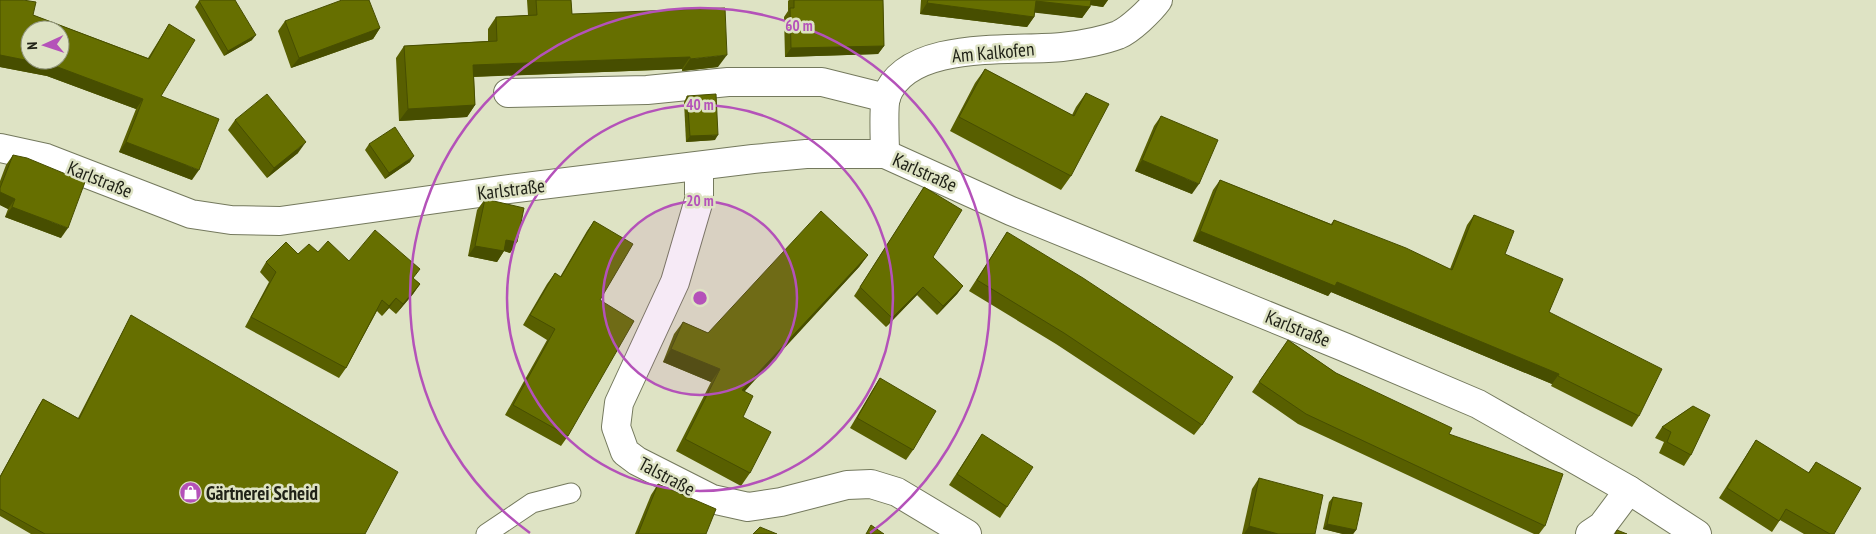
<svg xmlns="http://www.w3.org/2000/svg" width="1876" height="534" viewBox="0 0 1876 534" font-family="'PT Sans Narrow',sans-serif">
<rect width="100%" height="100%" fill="#dee3c4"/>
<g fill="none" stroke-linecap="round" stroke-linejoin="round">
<defs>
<polyline id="service" points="486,534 532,503 571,493"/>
<g id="minor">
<polyline points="508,93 647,90 728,82 822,82 886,98"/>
<polyline points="0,148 46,158 191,214 231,220 280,221 501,190 753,159 806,154 885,154 1011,211 1344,347 1478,404 1629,490 1697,534"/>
<path d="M885,154C885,142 883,107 886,97C907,39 1013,52 1062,47C1079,45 1102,41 1118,35C1130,30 1150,11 1158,0"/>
<polyline points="699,167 699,200 675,282 619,403 616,427 625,452 637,461 712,499 748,507 781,502 847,485 871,484 897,492 967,534"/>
<polyline points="1590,534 1602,526 1629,490"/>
</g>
</defs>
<use href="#service" stroke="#74795d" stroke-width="21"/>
<use href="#minor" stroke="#74795d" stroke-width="30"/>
<use href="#service" stroke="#fff" stroke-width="19"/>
<use href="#minor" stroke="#fff" stroke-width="28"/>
</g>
<g fill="#585f00">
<polygon points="0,0 33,15 148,58 169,24 161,96 192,180 119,152 136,109 47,76 0,67"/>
<polygon points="527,0 571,0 572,14 718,67 682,71 682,69 474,77 475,105 467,117 399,121 396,58 404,46 488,41 488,29 496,17 528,15"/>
<polygon points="789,0 883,0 884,46 878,54 785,57 784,17 788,11 788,1"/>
<polygon points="921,0 1108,0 1103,7 1090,5 1090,7 1082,18 1035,12 1034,17 1027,27 920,14"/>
<polygon points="199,1 252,40 224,56 195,7"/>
<polygon points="285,21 380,28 373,39 291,68 278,31"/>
<polygon points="985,69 1072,115 1076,107 1086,93 1071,176 1061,190 950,131 975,83"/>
<polygon points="687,96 715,140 686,142 684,102"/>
<polygon points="1161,116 1192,194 1135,171 1154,126"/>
<polygon points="235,120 298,153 267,178 228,130"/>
<polygon points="369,144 410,162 385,179 365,150"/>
<polygon points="13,155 61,238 5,217 8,209 0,205 0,181 6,165"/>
<polygon points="1220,180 1331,224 1334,220 1450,269 1467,225 1474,215 1549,312 1639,416 1632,427 1551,386 1552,384 1331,292 1328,296 1193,241 1213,190"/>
<polygon points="924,187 933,257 963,286 957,294 937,315 917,295 886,327 854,296"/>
<polygon points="485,199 517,242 510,253 504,251 497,262 468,256 477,210"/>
<polygon points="594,221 600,300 568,436 561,446 505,415 547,340 523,325 547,284 555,273 560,277 587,231"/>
<polygon points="1007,232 1202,425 1194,435 1056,344 969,291"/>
<polygon points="318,252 414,279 420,284 413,294 396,314 389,308 382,316 377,311 346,368 339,378 245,327 269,282 260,272 266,262 298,254"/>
<polygon points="868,255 859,267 744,391 743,417 750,473 741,486 676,451 711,382 663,362 674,334 683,322 708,333"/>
<polygon points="131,315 365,534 31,534 0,516 0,476 39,405 43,399 78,418 128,321"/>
<polygon points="1288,340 1336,373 1449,434 1545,526 1539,534 1534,534 1298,424 1252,392"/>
<polygon points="880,378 913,450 906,460 850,428 873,389"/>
<polygon points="1693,406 1691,455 1684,466 1659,453 1664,442 1655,438 1662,427"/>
<polygon points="982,434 1007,507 1000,518 949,485"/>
<polygon points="1756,440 1808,473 1816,462 1834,534 1804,534 1780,520 1772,532 1719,498"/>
<polygon points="1259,478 1315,534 1242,534 1252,489"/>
<polygon points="658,484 706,534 635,534 651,495"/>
<polygon points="1333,497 1356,530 1353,534 1343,534 1323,529 1329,502"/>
</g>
<g fill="#474e00">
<polygon points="1087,0 1108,0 1103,7 1084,4"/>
<polygon points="1036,1 1090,7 1082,18 1029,12"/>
<polygon points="927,3 1034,17 1027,27 920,14"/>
<polygon points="380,28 373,39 291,68 299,58"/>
<polygon points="256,35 252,40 224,56 228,51"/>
<polygon points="884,46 878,54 785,57 791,48"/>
<polygon points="0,55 55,66 143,99 136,109 47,76 0,67"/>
<polygon points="727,55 718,67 682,71 690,59"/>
<polygon points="690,57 682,69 465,77 473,65"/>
<polygon points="475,105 467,117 399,121 408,109"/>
<polygon points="718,135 715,140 686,142 690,136"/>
<polygon points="126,142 199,170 192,180 119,152"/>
<polygon points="306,142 298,153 267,178 274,168"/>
<polygon points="414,156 410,162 385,179 389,173"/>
<polygon points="1142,160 1199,184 1192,194 1135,171"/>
<polygon points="0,192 15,199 8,209 0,205"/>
<polygon points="12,207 68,228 61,238 5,217"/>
<polygon points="1200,231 1337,282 1559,374 1552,384 1331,292 1328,296 1193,241"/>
<polygon points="506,240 517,242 510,253 504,251 497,262 468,256 475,246"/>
<polygon points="868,255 859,267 734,403 742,390"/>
<polygon points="420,284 413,294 396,314 403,304"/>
<polygon points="963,286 957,294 937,315 943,306"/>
<polygon points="923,287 917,295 886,327 892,318"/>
<polygon points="396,298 389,308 382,316 389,306"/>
<polygon points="671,349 720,369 711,382 663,362"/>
<polygon points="1327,524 1356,530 1353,534 1343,534 1323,529"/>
<polygon points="1249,526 1278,534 1244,534"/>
</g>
<g fill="#666f00" stroke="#474e00" fill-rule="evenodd">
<path d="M0,0H23L36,2L33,15L149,59L169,24L195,40L161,96L219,119L199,170L126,142L143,99L55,66L0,55ZM30,30H60V60H30Z"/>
<polygon points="201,0 235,0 256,35 228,51 199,1"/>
<polygon points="342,0 369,0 380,28 299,58 285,21"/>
<polygon points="536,0 571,0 572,14 725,8 727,55 690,59 690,57 473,65 475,105 408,109 404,46 497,41 496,17 537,15"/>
<polygon points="794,0 883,0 884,46 791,48 790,8 794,8"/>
<polygon points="928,0 1091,0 1090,7 1036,1 1034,17 927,3"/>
<polygon points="985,69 1074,116 1086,93 1109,104 1071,176 959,117"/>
<polygon points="267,94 306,142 274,168 235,120"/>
<polygon points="716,94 718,135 690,136 687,96"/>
<polygon points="1161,116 1218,140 1199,184 1142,160"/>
<polygon points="395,127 414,156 389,173 369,144"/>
<polygon points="13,155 27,158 85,182 68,228 12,207 15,199 0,192 0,188"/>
<polygon points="1220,180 1332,225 1334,220 1406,248 1452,270 1474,215 1514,231 1505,254 1563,279 1549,312 1662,369 1639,416 1558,376 1559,374 1337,282 1335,286 1200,231"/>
<polygon points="924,187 962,210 933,257 963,286 943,306 923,287 892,318 860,287"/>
<polygon points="485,199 524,208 517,242 506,240 504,251 475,246"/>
<polygon points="821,211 868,255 742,390 753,396 743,417 771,432 750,473 685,439 720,369 671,349 683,322 708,333"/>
<polygon points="594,221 633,244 600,300 634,321 568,436 513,405 555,329 530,315 555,273 561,277"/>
<polygon points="375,230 420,269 413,278 420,284 403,304 396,298 389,306 382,300 346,368 251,317 276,272 266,262 286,242 298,254 309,244 318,252 328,241 349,261"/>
<polygon points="1007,232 1083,278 1233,377 1202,425 1064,333 977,280"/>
<polygon points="131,315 398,472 365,534 45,534 0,509 0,477 43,399 79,419"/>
<polygon points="1288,340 1336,373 1452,428 1449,434 1563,474 1545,526 1306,414 1259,382"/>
<polygon points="880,378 936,411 913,450 857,418"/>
<polygon points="1693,406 1710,415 1691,455 1667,442 1671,432 1662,427"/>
<polygon points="982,434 1033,467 1007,507 957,474"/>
<polygon points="1756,440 1809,473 1816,462 1861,488 1834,534 1830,534 1786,509 1779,521 1727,488"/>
<polygon points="1259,478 1323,495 1315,534 1278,534 1249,526"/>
<polygon points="658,484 716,509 706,534 638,534"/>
<polygon points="1333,497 1362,503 1356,530 1327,524"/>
<polygon points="871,525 884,534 866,534"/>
<polygon points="760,527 777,534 753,534"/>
<polygon points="1617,530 1627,534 1615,534"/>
</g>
<circle cx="700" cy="298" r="97" fill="#b452b9" fill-opacity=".12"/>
<g fill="none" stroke="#b452b9" stroke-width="2.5">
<circle cx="700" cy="298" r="97"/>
<circle cx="700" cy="298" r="193"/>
<path d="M530 533A290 290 0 1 1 870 533"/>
</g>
<defs>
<symbol id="shop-disc" viewBox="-11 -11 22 22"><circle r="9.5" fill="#b452b9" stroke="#dee3c4"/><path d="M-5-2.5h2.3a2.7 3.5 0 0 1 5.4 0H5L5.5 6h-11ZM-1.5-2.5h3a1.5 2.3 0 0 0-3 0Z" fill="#fff"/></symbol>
</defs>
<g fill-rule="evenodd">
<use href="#shop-disc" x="178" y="480" width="25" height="25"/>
</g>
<g text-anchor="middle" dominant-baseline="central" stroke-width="5" stroke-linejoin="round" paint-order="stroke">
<g font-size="19" fill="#202217" stroke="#dee3c4">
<text transform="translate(993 52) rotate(-5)">Am Kalkofen</text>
<text transform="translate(925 172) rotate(24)">Karlstraße</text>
<text transform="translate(100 179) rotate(22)">Karlstraße</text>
<text transform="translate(511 189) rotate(-7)">Karlstraße</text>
<text transform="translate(1298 328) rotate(22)">Karlstraße</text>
<text transform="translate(667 476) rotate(28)">Talstraße</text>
</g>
<g font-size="19" font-weight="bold" fill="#202217" stroke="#dee3c4" text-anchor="start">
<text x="206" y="493">Gärtnerei Scheid</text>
</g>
</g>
<circle cx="700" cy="298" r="8" fill="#b452b9" stroke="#dee3c4" stroke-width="2.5"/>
<g font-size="15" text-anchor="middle" font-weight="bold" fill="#b452b9" stroke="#dee3c4" stroke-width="5" stroke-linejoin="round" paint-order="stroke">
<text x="799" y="31">60 m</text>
<text x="700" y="110">40 m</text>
<text x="700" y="206">20 m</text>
</g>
<g transform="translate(45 45) rotate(267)"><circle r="24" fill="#dee3c4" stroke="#92967f"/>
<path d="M0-4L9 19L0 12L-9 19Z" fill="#b452b9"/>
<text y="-8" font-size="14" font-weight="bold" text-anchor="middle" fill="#202217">N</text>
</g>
</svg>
